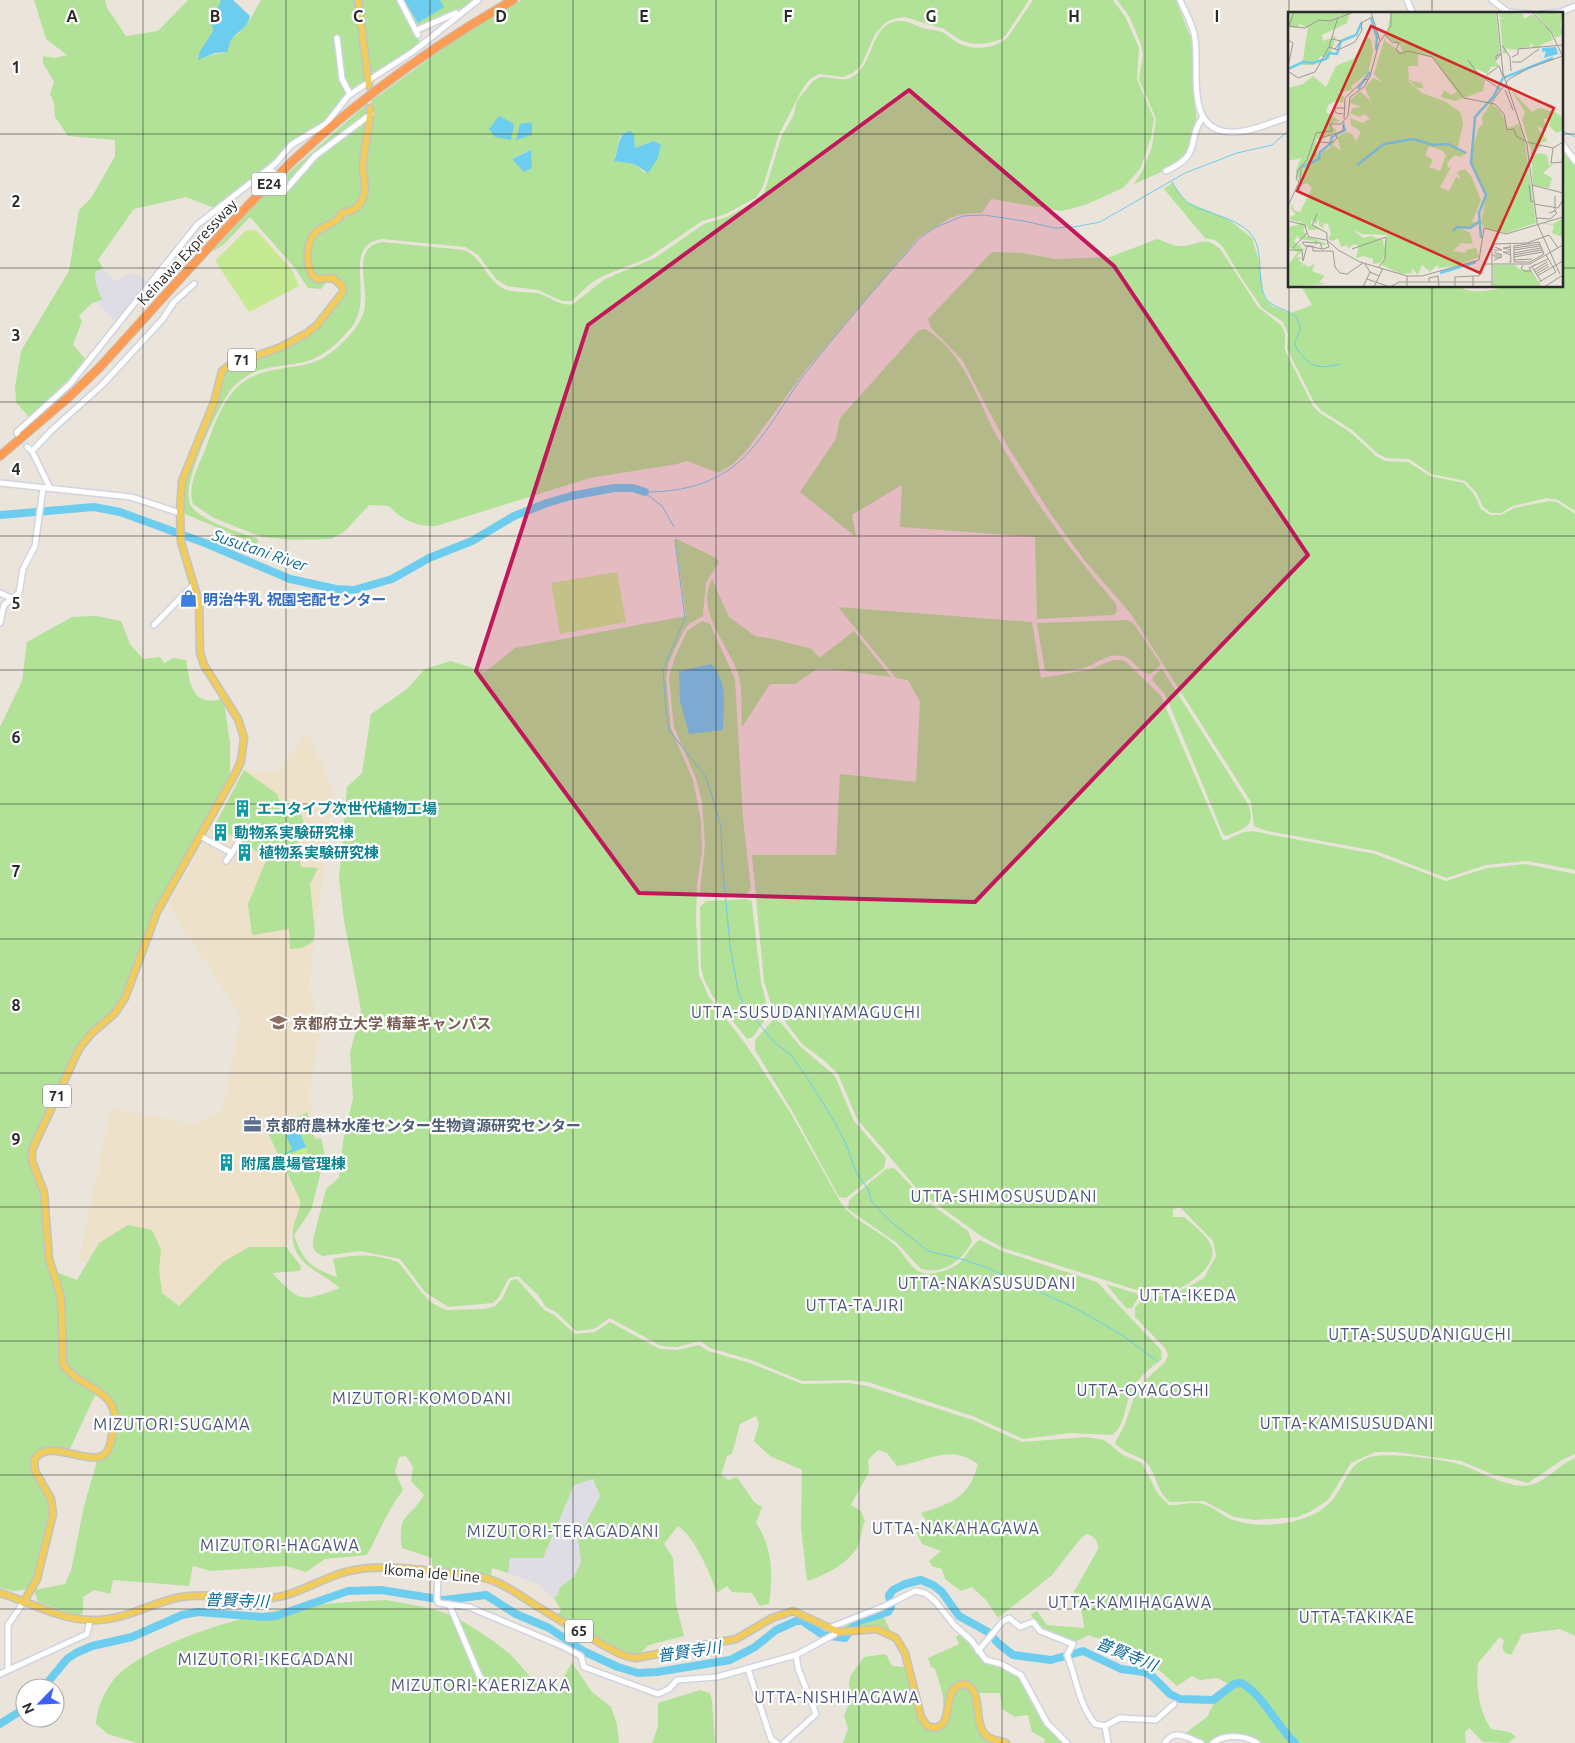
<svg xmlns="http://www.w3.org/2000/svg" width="1575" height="1743" viewBox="0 0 1575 1743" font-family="Ubuntu,'Noto Sans JP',sans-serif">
<rect width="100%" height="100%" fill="#ebe4db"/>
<g fill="#dedce4">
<polygon points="103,268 114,282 130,273 141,276 149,282 116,323 97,302 102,300 96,284 95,272"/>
<polygon points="592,1479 600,1496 578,1538 581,1562 574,1577 560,1587 558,1595 554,1598 538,1584 508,1573 510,1558 543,1557 574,1485"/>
</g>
<polygon fill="#ede1ca" points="307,733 334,790 309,984 320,1031 309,1094 323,1156 286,1247 275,1247 223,1262 179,1306 162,1293 159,1269 161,1250 94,1253 89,1260 78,1263 111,1108 193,1124 222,1111 241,1016 168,906 244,770 277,772"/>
<g fill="#b1e297" fill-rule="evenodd">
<path d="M34,0H105L107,8L126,36L158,31L188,0H221L219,4V14L212,17L213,31L197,58C207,58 214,53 224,53L233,37L239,33L249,21L261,0H356L367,80L347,95L330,118L214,208L186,197L134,209L98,260L103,268L95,272L96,284L102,300L92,303L79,316L82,321L73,345L87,361L31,417L28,416L16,402L15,387L21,351L69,271L79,210L92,197L115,156V140L68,136L55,117L54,103L50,94L54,82L43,63V56L55,58L67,55L46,39Z"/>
<polygon points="359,0 398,0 416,30 420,44 401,58 373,73 370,72"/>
<polygon points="401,0 404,0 418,23 443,7 440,0 475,0 451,14 418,27"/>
<path d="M521,0H1029L1006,35L1002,39L989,43L974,44L960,40L944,29L905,17L897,18L886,22L875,34L862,64L853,73L843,77L819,74L810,79L803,88L779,134L763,186L757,197L726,214L702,221L648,258L603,276L591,283L572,301H562L538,290L507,286L496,279L478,255L465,247L382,239C339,246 377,299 350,329C342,338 331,350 319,356C297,369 269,362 247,376C240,380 234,385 230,391C217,409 179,487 191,506C200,521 242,533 258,539V542L256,544L185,514L183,511L185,481L217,403L224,373L231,368C259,357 297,350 318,328C329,316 336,298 344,285L333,275L320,278L309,267C310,260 309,250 311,243C315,228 349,211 362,203L372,118L371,101L455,40ZM625,133L635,141V148L654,141L661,145L658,158L645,173L634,164L614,161L620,137ZM530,150L532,168L512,159L513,158Z"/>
<path d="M1033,0H1113L1126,18L1139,48L1137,79L1154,119L1151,138L1140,169L1123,188L1085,205L1062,211L991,199L982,213L963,214L950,218L919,237L805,371L746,451L733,464L718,473L687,461L677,464L590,478L436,526C418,527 401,520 389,506L369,505L345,531L331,539L294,540L262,537L214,518L193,504C187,486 198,467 205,450C213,429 222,399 241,384C263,365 294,371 319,360C331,355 346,340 354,330C360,322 365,314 365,303C367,282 352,247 382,242L464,250C481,257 485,275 499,286C511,294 524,291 537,293C550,296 559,307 573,304L605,279L655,258L704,224L727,217L759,199L765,190L782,135L793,117L797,101L812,82L820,77C831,76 840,82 850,78C875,68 869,20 901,21C909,21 916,26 923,28C929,30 936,30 942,32C948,35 952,40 958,43C973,51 996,49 1008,37Z"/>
<polygon points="1117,0 1176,0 1192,41 1194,98 1197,119 1193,143 1185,157 1175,166 1134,184 1143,170 1152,147 1156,119 1139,79 1143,54 1141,44 1129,16"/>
<path d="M368,103C369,120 368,192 358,203C347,215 330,223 316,230L306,264L311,278H330L321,289L308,288L295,268L250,217L223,245L212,252L269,190Z"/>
<path d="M1561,147L1575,166V511L1558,500L1547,498L1513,506L1501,513H1491L1483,507L1476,492L1465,481L1431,474L1409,459L1386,458L1378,454L1352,430L1322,411L1315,404L1287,349L1288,334L1283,322L1262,308L1242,279L1223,247L1215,240L1205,238L1164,189L1172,183L1185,201L1228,219L1252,238L1259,261L1264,297L1272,306L1291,313L1312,305L1301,286H1459C1469,294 1485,291 1497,289L1499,286H1561Z"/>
<path d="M1157,239C1165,241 1171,246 1180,246C1198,247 1203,233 1221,250L1258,307L1282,326L1285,334V350L1313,406L1320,413L1350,432L1376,456L1385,461L1408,462L1430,476L1464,483L1474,494L1481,509L1490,515H1501L1514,508L1550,501L1557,502L1575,514V870L1527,861L1486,865L1446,878L1376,851L1267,831L1254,826L1251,802L1131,614L1085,561L1052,516L1008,447L962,360L931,328L928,319L992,252L1022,253L1055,259L1110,257Z"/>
<path d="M925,329C961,349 976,395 993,429C1003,448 1014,467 1026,485C1053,527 1084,566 1116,604L1117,610L1114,615L1037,619L1035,537L900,527L902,485L852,515L856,537L800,492L836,439L840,418L919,330Z"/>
<path d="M675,538L716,558L719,562L706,583L703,616L689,624L683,632L669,662L666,678L671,728L693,780L701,821L702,851L697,884L696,920L699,975L709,997L747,1046L790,1112L841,1203C855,1222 879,1230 896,1246C904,1254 910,1267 920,1272C929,1276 942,1272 951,1268C966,1262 968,1246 980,1240L1002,1251L1097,1282L1161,1350L1162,1359C1150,1368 1139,1377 1132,1390C1125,1403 1125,1427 1112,1435L1071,1433L1023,1439L975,1417L868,1382L849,1380L802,1381L751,1360L710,1348L700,1341L677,1347L661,1346L610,1318L594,1329L576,1331L556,1312L546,1307L538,1295L518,1276L509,1278L499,1297L493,1303L448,1307L425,1292L400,1259L360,1251L323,1256C315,1253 312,1249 313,1240L326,1189L339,1178L343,1141L353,1098L350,1053L361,1010L344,920L339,879L347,787L362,773L371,714L407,689L425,669L451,661L485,672L515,648L686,616Z"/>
<path d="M712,579L729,617L755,636L774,639L812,649L819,658L854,631L891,677L831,669H817L795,684H770L742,727C741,710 743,689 738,673C728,644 695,611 712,579Z"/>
<path d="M838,607L1032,622L1041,678C1057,675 1072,673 1088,670C1101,667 1110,657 1125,661L1161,696L1223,841C1244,833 1243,828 1267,834L1375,854L1446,881L1487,868L1526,864L1575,874V1454L1562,1460L1528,1483L1492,1474L1461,1461L1395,1452H1375L1351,1463L1328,1500L1310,1512L1297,1517L1255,1520L1234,1517L1204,1501L1170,1502C1157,1492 1157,1477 1148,1464C1143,1456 1125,1455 1115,1443L1125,1424L1136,1391L1142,1383L1165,1362L1168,1355L1165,1348L1135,1317V1308L1144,1297L1166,1296L1184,1289L1204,1278L1216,1256L1213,1241L1180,1207L1173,1209V1217H1184C1193,1225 1209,1236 1212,1248C1217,1269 1182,1290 1166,1293C1158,1295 1150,1294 1143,1292L1003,1248L981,1236L920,1192L857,1119L838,1074L826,1062L802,1044L771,1003L764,982L752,855H836L840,774L916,782L920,702L908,680L896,678Z"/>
<path d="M96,616L121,621L130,644L143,659L160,657L164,663L173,658L186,660C190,682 191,707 221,699L225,708L230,743V779L211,824L176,876L122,997L111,1014L93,1029L77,1048L31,1145L41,1188L45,1250L59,1298L60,1362L96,1393L69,1451C55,1449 41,1445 32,1458C28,1475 47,1488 50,1504C52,1519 38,1578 27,1589L13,1591L0,1588V727L22,681L27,642L72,617Z"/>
<path d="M1128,620L1134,624L1161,664L1151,674C1138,674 1134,657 1121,656C1110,654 1101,660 1092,665C1080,670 1056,673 1045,671L1037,623Z"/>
<polygon points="702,621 710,624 735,679 743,819 751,889 745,895 708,897 700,891 705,844 702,802 696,779 674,727 669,678 674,659 687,631"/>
<path d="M1162,669L1248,804C1257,827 1243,829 1226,836L1223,834L1165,694L1152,680L1154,675Z"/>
<polygon points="244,770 277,794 284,812 298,806 308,834 297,836 301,867 318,868 310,884 315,932 313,942 302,948 290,949 289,929 252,935 248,904 267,858 215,825"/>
<polygon points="746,899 752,901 752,904 761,982 769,1014 753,1037 747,1039 712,995 704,979 701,968 700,907 706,901"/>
<polygon points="774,1019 781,1023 800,1046 835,1076 854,1121 886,1158 884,1168 846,1198 839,1197 792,1111 755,1050 755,1040"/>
<path d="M307,1112L315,1139L321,1138L325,1156L311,1210L294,1235C303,1261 311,1268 337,1277L333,1259C356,1254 375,1254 398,1262C414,1279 423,1303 447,1310L484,1309L495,1306L502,1299L511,1280L517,1279L544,1310L554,1315L575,1334L595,1332L610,1322L660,1349L677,1350L699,1345L708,1351L750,1363L802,1384L849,1383L867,1386L973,1420L1022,1442L1086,1437L1104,1440L1123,1455L1142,1463L1158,1494L1169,1505C1180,1506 1192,1501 1203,1504C1214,1507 1222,1516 1233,1520C1261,1529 1301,1525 1324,1508C1346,1492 1344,1460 1375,1456C1393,1453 1444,1459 1462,1465C1479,1471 1511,1490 1530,1485C1546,1482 1560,1464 1575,1458V1636L1560,1629L1522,1634L1511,1655L1505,1653L1502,1647L1504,1641L1500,1637L1478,1663C1476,1686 1478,1709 1491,1729L1510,1732L1516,1737L1508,1743L1483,1742L1469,1728L1465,1732L1466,1743H1259L1233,1735L1219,1736L1210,1743H1205L1184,1734L1207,1717L1215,1701L1233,1686L1217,1678L1200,1680L1192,1676L1177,1686L1159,1670L1140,1669L1126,1658L1115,1639L1096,1638L1089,1635L1073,1643C1054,1636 1038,1634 1031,1614L1037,1611L1047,1625L1084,1628L1082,1613L1074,1592L1098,1549C1098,1540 1095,1537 1087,1534L1082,1537L1052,1575L998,1618L986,1600L972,1587L961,1591L945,1579L942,1569L932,1566L929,1561L941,1551L922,1544L917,1533L927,1522L921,1513C952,1503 969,1498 978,1464C948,1443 929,1462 897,1466L887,1453L878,1450L868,1460L869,1472L851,1505L861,1511L865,1521C861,1529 861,1541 857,1548C847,1564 824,1576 807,1581L801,1528L802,1470L770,1456L754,1441L759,1424L756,1416L740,1424L732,1454L727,1456L721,1475L728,1480L737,1477L754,1502L762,1507L756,1523C773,1548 773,1575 769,1604L760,1606L752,1593L732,1592L727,1586L717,1593C711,1575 694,1536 678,1526L664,1544L673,1558L676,1604L684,1636L649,1645L637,1656L623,1652L557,1616L561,1610L554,1598L558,1595L560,1587L574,1577L581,1562L578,1538L600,1496L593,1479L574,1485L543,1558H510L508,1573L492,1568L491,1576L432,1569V1558L402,1548C397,1513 408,1521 424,1495L411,1481L413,1467L406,1456L399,1457L395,1471L403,1490C388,1509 379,1533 367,1555L325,1559L306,1572L286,1566L211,1571L193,1566L189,1586L113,1580L110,1594L94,1590L83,1597V1613L78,1616L38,1602L34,1590L65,1584L71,1571L84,1506L97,1461C108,1458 111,1452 114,1442C125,1395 102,1391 68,1367L65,1360L64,1297L56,1272L77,1280L99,1243L128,1225L152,1230L161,1250L159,1269L162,1293L179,1306L223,1262L249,1247H286L301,1266L300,1271L272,1273C301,1303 300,1302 340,1288C320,1271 289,1263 293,1230C294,1220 301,1210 300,1200L268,1133Z"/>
<path d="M894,1168L925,1200L968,1231L972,1241C963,1260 944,1275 921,1269L897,1243L848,1209L849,1200L886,1169Z"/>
<polygon points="1106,1284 1138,1294 1138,1298 1132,1308 1126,1308"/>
<path d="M386,1600C412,1605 441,1608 464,1622C478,1631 493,1640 506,1651C523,1664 532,1688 556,1690L572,1663L592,1692L611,1707L617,1724L619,1743H137L108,1734L96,1724C97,1709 103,1694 112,1682C135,1649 230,1620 269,1612C308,1604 347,1602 386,1600Z"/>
<path d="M880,1609L890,1630C871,1622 853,1634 834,1627Z"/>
<path d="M962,1633L985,1662L1000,1665L1023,1680L1026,1690L1036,1703L1046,1724L1064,1743H1044L1045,1739L1032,1732L1028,1715L1015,1717L1002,1709L1000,1693H977C975,1688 972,1683 966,1682C947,1677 946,1706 944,1719L943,1695L935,1669L931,1667L928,1658L959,1644L956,1637Z"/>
<polygon points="886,1654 892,1666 907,1667 919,1718 925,1728 936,1731 946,1726 955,1692 958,1688 965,1687 971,1693 981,1733 985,1738 996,1743 843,1743 848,1729 844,1715 852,1698 849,1685 851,1675 864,1657"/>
<polygon points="700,1690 710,1693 712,1700 715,1743 652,1743 658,1726 658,1703"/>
</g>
<g fill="#c6ea93">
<polygon points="249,230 257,231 292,270 299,286 249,312 215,261 245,231"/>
<polygon points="617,572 626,622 560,634 551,583"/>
<polygon points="306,1147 310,1161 288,1171 281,1160 283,1158"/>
</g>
<g fill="#6dcdee">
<path d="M221,0H233L250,16C248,26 241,30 234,36C230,40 229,47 227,52L215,53L198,60L199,53L213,31L211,20L219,14L218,7Z"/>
<polygon points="404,0 440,0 444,7 418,23"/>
<polygon points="499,116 514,124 511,140 495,137 489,129"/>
<polygon points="532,122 532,135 516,140 520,124"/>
<path d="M631,131L634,135L635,148L654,141L661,145L658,158L648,173L634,164L614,161C619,150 617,132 631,131Z"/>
<polygon points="531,150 532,168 524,172 512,159"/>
<path d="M711,664C729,681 723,708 723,730L689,734L680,701L679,671Z"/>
<polygon points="297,1127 306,1147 283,1155 292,1149 285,1133"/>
</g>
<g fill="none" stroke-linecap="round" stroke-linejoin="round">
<g stroke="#6dcdee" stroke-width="1">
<polyline points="1561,130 1575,137"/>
<path d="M1172,182C1176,188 1180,196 1186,201C1203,215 1242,216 1255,240C1263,257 1257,282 1265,297C1273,312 1299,307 1300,328C1301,334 1294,339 1295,345C1307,367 1317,370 1340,364"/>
<path d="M645,492C677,492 708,486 734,466C763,443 784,401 806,372C843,326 881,281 920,238L936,227L963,216L984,215L1024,221L1055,228L1074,227L1100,222L1185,173L1237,153L1272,145L1289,130"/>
<polyline points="645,493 662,506 674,527"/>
<polyline points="675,540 685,618 663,670 666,710 669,730 706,777 721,826 722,861 730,945 738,991 744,1006 774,1042 791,1055 806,1076 833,1119 846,1144 856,1172 868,1189 872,1202 889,1220 928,1251 965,1260 990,1269 1077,1309 1122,1335 1157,1361"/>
</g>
<g stroke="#6dcdee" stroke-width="8">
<polyline points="0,515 94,507 120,512 205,543 290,579 336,589 354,590 392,579 429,558 472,541 514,516 547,503 571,496 614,488 633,488 645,492"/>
<path d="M43,1688L67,1659L76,1653L92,1646L132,1637L182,1615L198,1612L263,1617L276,1616L348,1591L381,1590L444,1600L486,1595L516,1614L549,1628L585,1652L618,1667L638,1673L657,1672L730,1660L755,1647L776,1630L796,1621H802L823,1635L845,1638L856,1622L888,1612L891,1607L889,1595L893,1590L905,1584L921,1580L933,1585L942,1592L959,1616L988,1632L999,1644L1013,1655L1051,1660L1083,1651L1121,1669L1144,1672L1152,1676L1170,1694L1180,1699L1213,1700L1234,1684L1241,1683C1263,1694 1277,1727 1295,1743"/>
<polyline points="0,1724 25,1708"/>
</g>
<defs>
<g id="minor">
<polyline points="400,0 418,35"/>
<path d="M1180,0C1185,12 1194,26 1195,39C1200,72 1183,136 1237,132C1254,131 1272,122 1289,117"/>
<polyline points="1407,0 1413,14"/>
<polyline points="1492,0 1508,12 1533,14"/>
<polyline points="1541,14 1561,12 1575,6"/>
<polyline points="417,30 456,13"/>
<polyline points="337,38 342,79 350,94"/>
<polyline points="369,80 414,51 478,0"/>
<polyline points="1561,142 1575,161"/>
<path d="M1166,171C1204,154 1185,141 1203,117"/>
<polyline points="286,187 287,188 315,156 371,114"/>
<polyline points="18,435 17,432 70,384 197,225 276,163 291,145 326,124 348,96 369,82"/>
<polyline points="27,447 32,451 50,488"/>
<polyline points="32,451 52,430 102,385 162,320 174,302 194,284"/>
<polyline points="0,483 131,497 180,513"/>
<polyline points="0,593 11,598"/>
<polyline points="0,623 4,605 19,593 23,569 35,546 43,488"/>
<polyline points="154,625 194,584"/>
<polyline points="200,836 232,853 226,861"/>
<polyline points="232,853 239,841"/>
<polyline points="438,1573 437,1600 439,1603 469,1607 562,1646 581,1656 584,1667 658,1694 669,1689 677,1680 717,1677 796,1655 835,1634 835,1631"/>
<polyline points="449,1604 479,1675 487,1687"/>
<polyline points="829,1628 885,1606 915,1591 925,1593 935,1601 955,1626 971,1640 986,1660 1001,1664 1021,1675 1047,1723 1067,1743"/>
<path d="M978,1651L1003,1621L1009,1618L1020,1627L1033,1622L1040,1631L1073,1644L1067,1655C1077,1679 1078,1703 1095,1724L1105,1726L1108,1743"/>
<polyline points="8,1669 8,1625 23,1603"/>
<polyline points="748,1669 771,1739 777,1743"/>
<polyline points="0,1674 87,1634 90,1620"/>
<polyline points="1105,1726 1120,1718 1156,1720 1174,1704"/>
<polyline points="784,1743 816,1714 798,1668 796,1655"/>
<path d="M1165,1743C1175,1728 1187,1738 1201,1743"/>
<path d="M1213,1743C1224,1734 1245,1735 1257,1743"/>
</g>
<g id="major">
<polyline points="358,0 369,86"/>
<path d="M0,1593C30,1602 58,1619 90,1620C123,1622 149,1603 181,1597C210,1592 241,1601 271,1598C298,1595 320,1579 345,1572C381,1562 425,1571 462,1574C500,1578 509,1589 540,1608C559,1620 578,1631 598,1642C611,1649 622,1657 636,1658L736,1639L772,1618L793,1611L839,1632L877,1629L896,1638L905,1653L921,1717L927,1726L936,1728L943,1724C951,1712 945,1684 965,1684C985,1692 971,1725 988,1737C993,1740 1000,1741 1006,1743"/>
<path d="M23,1603L37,1579L53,1514L51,1499L35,1471L34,1460C49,1434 96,1473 108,1450C112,1443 112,1432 114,1424C120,1389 77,1388 63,1364L61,1297L49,1259L44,1192L32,1161V1150L79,1049L91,1034L115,1013L125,998L157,912L235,774L241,761L244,738L238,719L204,665L200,653L199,602L181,542L180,513L182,481L214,402L222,371L230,365L281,347L307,333L317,325L343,292L342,286L333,278L317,279C304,272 305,242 316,232C325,224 337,225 342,213C350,211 357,210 361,202C368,190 363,179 363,167C363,147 371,128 370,108"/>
</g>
<path id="highway" d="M0,456L70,396L99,368C154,308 208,246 266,187C338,114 424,51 513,0"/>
</defs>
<use href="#minor" stroke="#d0d4e2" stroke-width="8"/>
<use href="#major" stroke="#c3c3c3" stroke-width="9"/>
<use href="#highway" stroke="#c3c3c3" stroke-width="10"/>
<use href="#minor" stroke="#fff" stroke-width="5"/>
<use href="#major" stroke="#f0cc5b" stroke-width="6"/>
<use href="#highway" stroke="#fd9c54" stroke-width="8"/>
<defs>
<polyline id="minor-bridge" points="271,170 286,187"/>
</defs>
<use href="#minor-bridge" stroke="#d0d4e2" stroke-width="8" stroke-linecap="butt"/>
<use href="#minor-bridge" stroke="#fff" stroke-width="5"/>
</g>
<path fill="#c2185b" fill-opacity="0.2" stroke="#c2185b" stroke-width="4" stroke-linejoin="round" d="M909,90L1114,266L1308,555L975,902L639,893L476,671L588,325Z"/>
<path fill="none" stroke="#292929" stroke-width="1" stroke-opacity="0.55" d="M143,0V1743M286,0V1743M430,0V1743M573,0V1743M716,0V1743M859,0V1743M1002,0V1743M1145,0V1743M1289,0V1743M1432,0V14M0,134H1289M1561,134H1575M0,268H1289M1561,268H1575M1432,286V1743M0,402H1575M0,536H1575M0,670H1575M0,804H1575M0,939H1575M0,1073H1575M0,1207H1575M0,1341H1575M0,1475H1575M0,1609H1575"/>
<defs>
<symbol id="shop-bare" viewBox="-9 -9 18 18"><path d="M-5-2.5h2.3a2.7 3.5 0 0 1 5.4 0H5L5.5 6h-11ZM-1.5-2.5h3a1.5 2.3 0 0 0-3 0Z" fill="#3f7fe0" stroke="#fff" stroke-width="2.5" paint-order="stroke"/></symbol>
<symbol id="building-bare" viewBox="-9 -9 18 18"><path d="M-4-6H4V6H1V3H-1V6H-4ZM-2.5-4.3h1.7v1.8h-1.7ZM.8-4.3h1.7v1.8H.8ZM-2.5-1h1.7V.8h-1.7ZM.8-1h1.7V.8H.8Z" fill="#0f9aa8" stroke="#fff" stroke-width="2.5" paint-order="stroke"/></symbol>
<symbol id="university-bare" viewBox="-9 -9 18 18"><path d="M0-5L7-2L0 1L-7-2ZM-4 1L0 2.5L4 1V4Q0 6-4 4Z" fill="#8d6e63" stroke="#fff" stroke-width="2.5" paint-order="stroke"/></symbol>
<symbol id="office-bare" viewBox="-9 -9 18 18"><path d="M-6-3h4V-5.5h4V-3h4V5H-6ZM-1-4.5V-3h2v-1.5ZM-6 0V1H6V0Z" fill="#5c6f8a" stroke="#fff" stroke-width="2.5" paint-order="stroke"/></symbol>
</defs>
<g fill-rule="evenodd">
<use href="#shop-bare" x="176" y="586" width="25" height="25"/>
<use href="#building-bare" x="230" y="796" width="25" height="25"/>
<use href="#building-bare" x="208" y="820" width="25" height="25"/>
<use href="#building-bare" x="232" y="840" width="25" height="25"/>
<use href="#university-bare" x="266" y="1010" width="25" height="25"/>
<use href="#office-bare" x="240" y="1112" width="25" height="25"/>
<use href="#building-bare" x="214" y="1150" width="25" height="25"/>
</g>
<g text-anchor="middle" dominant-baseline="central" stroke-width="4.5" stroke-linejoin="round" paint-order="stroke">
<g fill="#fff" stroke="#696969" stroke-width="1">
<rect x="251.5" y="172.5" width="35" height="23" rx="4"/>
<rect x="228" y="348.5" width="28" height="23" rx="4"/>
<rect x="43" y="1084.5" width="28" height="23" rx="4"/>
<rect x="565" y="1619.5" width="28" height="23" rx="4"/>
</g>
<g font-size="14" font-weight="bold" fill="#292929">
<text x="269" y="184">E24</text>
<text x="242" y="360">71</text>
<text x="57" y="1096">71</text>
<text x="579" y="1631">65</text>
</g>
<g font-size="15" fill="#292929" stroke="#fff">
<text transform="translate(187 252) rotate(-47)">Keinawa Expressway</text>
<text transform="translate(432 1573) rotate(5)">Ikoma Ide Line</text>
</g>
<g font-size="15" font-weight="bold" fill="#366cbe" stroke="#fff" text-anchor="start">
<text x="203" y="599">明治牛乳 祝園宅配センター</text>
</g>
<g font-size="15" font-weight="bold" fill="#0d838f" stroke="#fff" text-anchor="start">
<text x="257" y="808">エコタイプ次世代植物工場</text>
<text x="234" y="832">動物系実験研究棟</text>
<text x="259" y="852">植物系実験研究棟</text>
<text x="241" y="1163">附属農場管理棟</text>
</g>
<g font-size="15" font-weight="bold" fill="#785e54" stroke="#fff" text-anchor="start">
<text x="293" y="1023">京都府立大学 精華キャンパス</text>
</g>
<g font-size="15" font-weight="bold" fill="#4e5e75" stroke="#fff" text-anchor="start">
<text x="266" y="1125">京都府農林水産センター生物資源研究センター</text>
</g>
<g font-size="16" font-style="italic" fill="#0e6a99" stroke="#fff">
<text transform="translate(260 550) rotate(19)">Susutani River</text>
<text transform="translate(237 1600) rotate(2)">普賢寺川</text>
<text transform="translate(689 1651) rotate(-8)">普賢寺川</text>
<text transform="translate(1127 1654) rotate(22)">普賢寺川</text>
</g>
<g font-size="16" letter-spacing="1" fill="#4a537a" stroke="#fff">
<text x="806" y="1012">UTTA-SUSUDANIYAMAGUCHI</text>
<text x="1004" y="1196">UTTA-SHIMOSUSUDANI</text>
<text x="987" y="1283">UTTA-NAKASUSUDANI</text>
<text x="1188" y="1295">UTTA-IKEDA</text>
<text x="855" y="1305">UTTA-TAJIRI</text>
<text x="1420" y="1334">UTTA-SUSUDANIGUCHI</text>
<text x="1143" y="1390">UTTA-OYAGOSHI</text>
<text x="422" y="1398">MIZUTORI-KOMODANI</text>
<text x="1347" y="1423">UTTA-KAMISUSUDANI</text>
<text x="172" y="1424">MIZUTORI-SUGAMA</text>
<text x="956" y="1528">UTTA-NAKAHAGAWA</text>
<text x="563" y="1531">MIZUTORI-TERAGADANI</text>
<text x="280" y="1545">MIZUTORI-HAGAWA</text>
<text x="1130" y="1602">UTTA-KAMIHAGAWA</text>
<text x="1357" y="1617">UTTA-TAKIKAE</text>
<text x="266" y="1659">MIZUTORI-IKEGADANI</text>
<text x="481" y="1685">MIZUTORI-KAERIZAKA</text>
<text x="837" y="1697">UTTA-NISHIHAGAWA</text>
</g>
</g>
<g transform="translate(1288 12)">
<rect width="275" height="275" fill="#ebe4db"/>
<path d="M0,0H62L59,11L34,23L35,29L48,24L41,47L33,44L26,53H14L20,16L12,12L8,16L1,15ZM103,0H208L212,41L207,48L211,54L203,55L199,62L187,56L197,68L195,79L167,89L153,85L156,78L163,83L169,80L144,45L130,42V54H120L121,68L134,71L135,76H129L122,69L116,71L121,70L134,81L158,90L173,101L175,112L169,139L178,141L173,145L167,143L159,151L160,156L163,155L152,175L161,179L168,165L173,167L169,160L177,157L183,164L193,188L184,210H192L182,216H173L182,221L185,232L173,231L165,239L178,241V238L188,236L191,245L167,254L151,256L149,253L142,260L134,253L130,263L124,256V261L113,262L94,253L96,242L93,251L85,252V247L76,244L68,246L71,234L66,232L60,237L59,233L53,235L50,226L45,229L40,227L43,222L40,212L36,211L35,216L31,213V207L28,212L23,208V212L34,217L21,218L19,213L15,217L18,224L40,232L34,233L31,229L27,234L26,229L11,227L10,223L6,229L10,233L14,232L12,235L16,237L8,245L14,246L10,248L15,251L13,256L16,252L21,255L27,251L24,259L37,264L31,270L37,272L0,275V253L10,240L0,235V215L10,213L15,208L11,210L3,208L2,205L8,202L3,197L4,191L6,198L12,200L24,176L19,171L13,173L16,168H10L8,159L13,146L0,149V76L15,72L25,64L38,75L48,54L65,47L79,26L83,27L85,39L80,61L63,74L65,78L50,80L56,85L55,91L48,89L40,93L38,100L52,109L42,112L49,119L32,128L28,126L29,142L33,145L34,140L42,136L43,131L48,128L45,133L53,139L49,125L58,120L64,122L68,129L73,120L63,113L62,106L74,111L82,107L77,102L72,105L62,101L65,96L74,95L62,91L63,87L72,79L83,89L77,76L85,66L94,70L86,62L97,25V29L115,41L112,33L98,25ZM141,134L155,139L158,144L152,159L141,155L145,148L137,143ZM65,218L74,222L98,223L99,225L96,236L95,228L83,224L75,226ZM210,0L235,2L236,7L244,2L261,18L265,28L252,33V36L245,35L244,31L241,35L224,38L218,36V42L215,41L212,7H219L212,6ZM272,0L270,2L275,1L272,16L275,13V22L268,26L247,1ZM223,78L244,100L251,96L267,100L275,106V118L269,121L262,115V107H256L259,120L250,114V117L260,129L252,131L253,135L244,139L246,144L250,141L259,143L261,153L265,152L255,161L264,166L261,176L245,173L243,138L234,108L237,100ZM203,91L213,100L220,116L231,112L236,123L248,211L218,221L197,216L193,211L198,182L182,149L190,117L195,111L194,105ZM275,206L274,225L264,221L266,213L256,212L253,218L256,211L265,212ZM205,253H227L231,257L244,259L253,274H205Z" fill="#b1e297" fill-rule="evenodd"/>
<path d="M268,35L270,42L256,46L258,39L254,40V36Z" fill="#6dcdee"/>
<path fill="none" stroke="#6dcdee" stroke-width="2.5" d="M83,6L89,26L88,38M0,57L15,50L25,51L38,47L41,41L49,42L53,29L68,23L74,10M70,77L82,60M184,140L183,151L198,183L191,201L193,226M184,140L187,105L206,84L215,66L265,46M69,153L96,132L125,127L145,133L160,132L178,141M14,155L31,147L32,140L42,132L44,125L57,118L55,113M165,219L169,215L182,216L191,210M152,261L188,250"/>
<path fill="none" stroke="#9d9994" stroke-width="1" d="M83,0L92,29M209,0L215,61L239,133L249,211L272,262M244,0L263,20L275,45M0,14L17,16L31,8L42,9L66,0M0,17L6,0M97,23L104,30L111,31L108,38L112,42L120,39L144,45L176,86L207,92L216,102L219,118L226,117L228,124L237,129M44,27L53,29L47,37M0,28L5,31L0,55M214,33L222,45L223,59M41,35L50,5M213,42L208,44V48L213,42M224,45L230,42V37L275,33M180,48L190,62L212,77M224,50H233L251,37M0,59L10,66L27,60L41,35L50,38L67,30L74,18L73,11L84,5M199,63L211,54L215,65M217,78L225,98M203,91L221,67L243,55L275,44M55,102L48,101L46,96H56M56,107L57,86L77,67L80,68M30,130L43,131L49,126L47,121M239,130L265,136L275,130M265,136L263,151L275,150M20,150L26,144L33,126L55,119L56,110M12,170L13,155M241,173L243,190L246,189M244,173L275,181M246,192L270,196L275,188M0,194L11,170L8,167L10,158L19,148L28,121L44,119L42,112H53L60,104L62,85L77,74L82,64L91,31L103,14V0M261,201L267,199V184M29,202L24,213L39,221V228M249,206L262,207L269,201L267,199M0,209L17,213L19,221M14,230L17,234H25V239H45L47,255L52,261L59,262L75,251M14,230L32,231L34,236M251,230L256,242L242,250H226V234ZM223,235L215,236L223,238M5,236L19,221L21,225L38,228M226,236L252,232M64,237L98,225L97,247L91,255M0,238H14L15,249L19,234L35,237L41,235L39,228L50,238L72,250L119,264V275M206,238H214L207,235M226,238L252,234M223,240H215L223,243M226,241L253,236M204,243H214L206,240M226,243L254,238M206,245H214L206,248M226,245L255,240M226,248L244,247M221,250H223L222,233M77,252L82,260L91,264M247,252L244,255L253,269M235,253L233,256L236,259H243L241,256L260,247M246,258L259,250M247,260L260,252M248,262L261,254M119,264H134L191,248L196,216L218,222L275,205M185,264H191L196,252H242L275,233M249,264L275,249M79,267L102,275M141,270V266L150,264L151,275M251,270L268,260L258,243M75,275L82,260M86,275L95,256M102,275L111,270H204M167,275V265L185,264V275M204,275V237L207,232L239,231L261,223L270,236M256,275L275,263"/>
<path fill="#d62828" fill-opacity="0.15" stroke="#d62828" stroke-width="2.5" d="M83,14L266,96L192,261L9,179Z"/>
<rect width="275" height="275" fill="none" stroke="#292929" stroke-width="2.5"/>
</g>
<g font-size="16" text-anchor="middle" font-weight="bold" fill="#292929" stroke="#fff" stroke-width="4.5" stroke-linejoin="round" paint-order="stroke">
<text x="72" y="22">A</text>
<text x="215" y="22">B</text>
<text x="358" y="22">C</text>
<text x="501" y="22">D</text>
<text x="644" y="22">E</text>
<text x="788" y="22">F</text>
<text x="931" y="22">G</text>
<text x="1074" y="22">H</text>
<text x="1217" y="22">I</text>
<text x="16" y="73">1</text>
<text x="16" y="207">2</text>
<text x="16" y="341">3</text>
<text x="16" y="475">4</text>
<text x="16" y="609">5</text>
<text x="16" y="743">6</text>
<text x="16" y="877">7</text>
<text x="16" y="1011">8</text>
<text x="16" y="1145">9</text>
</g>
<g transform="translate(40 1703) rotate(246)"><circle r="24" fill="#ffffff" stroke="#a9a9a9"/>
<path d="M0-4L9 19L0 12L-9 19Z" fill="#3a60f9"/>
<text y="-8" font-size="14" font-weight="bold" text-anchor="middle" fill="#292929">N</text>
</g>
</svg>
